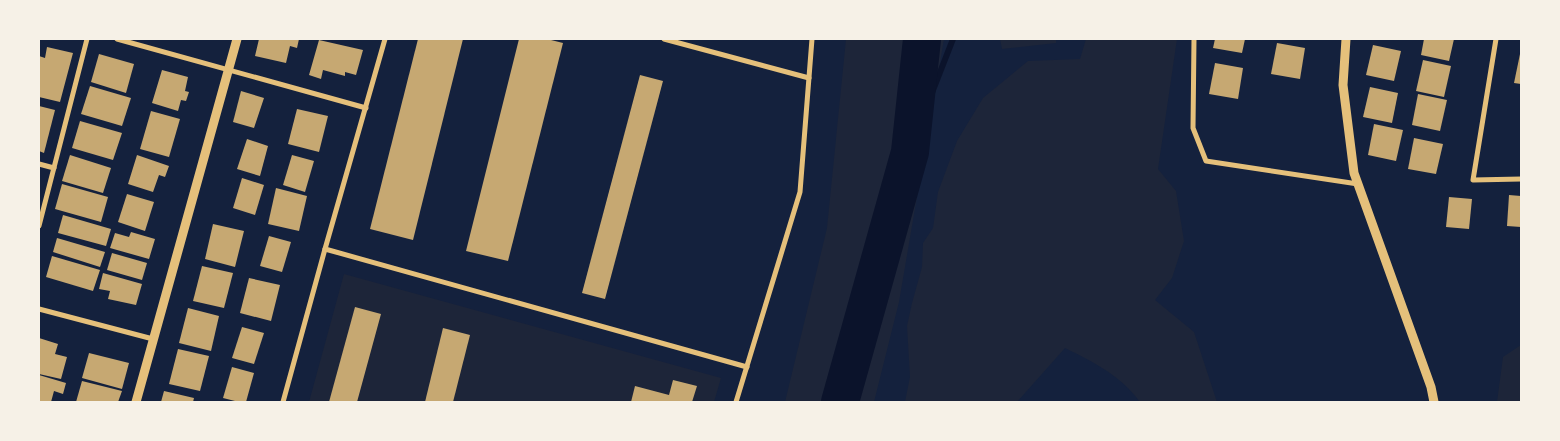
<svg xmlns="http://www.w3.org/2000/svg" width="1560" height="441" viewBox="0 0 1560 441" font-family="Ubuntu,sans-serif">
<rect width="100%" height="100%" fill="#14213d"/>
<g fill="#1d2539">
<polygon points="846,39 944,39 899,302 874,402 785,402 827,228"/>
<polygon points="1000,39 1056,39 1056,43 1002,49"/>
<path d="M1086,39H1177L1158,169L1176,191L1184,241L1172,278L1155,300L1194,332L1217,402H1140C1121,376 1094,362 1065,348L1017,402H905L910,377L907,326L912,303L922,267L923,243L933,228L938,192L957,141L983,98L1028,61L1080,59Z"/>
<polygon points="344,274 721,378 714,402 309,402"/>
<polygon points="1521,345 1521,402 1497,402 1503,357"/>
</g>
<g fill="none" stroke-linecap="round" stroke-linejoin="round">
<polyline stroke="#0b132b" stroke-width="6" points="910,149 953,39"/>
<polyline stroke="#0b132b" stroke-width="38" points="840,402 910,152 922,39"/>
</g>
<g fill="#c6a872">
<polygon points="259,39 299,39 297,48 290,46 286,63 255,56"/>
<polygon points="418,39 463,39 413,240 370,229"/>
<polygon points="519,39 547,39 563,43 508,261 466,251"/>
<polygon points="1215,39 1245,39 1242,53 1213,48"/>
<polygon points="1424,39 1454,39 1449,61 1421,55"/>
<polygon points="319,40 363,50 356,75 345,72 345,76 323,70 321,79 309,75"/>
<polygon points="1277,43 1305,48 1300,79 1271,74"/>
<polygon points="1373,45 1401,51 1394,81 1366,75"/>
<polygon points="47,47 73,53 60,102 39,97 39,56 45,58"/>
<polygon points="99,54 134,64 126,93 91,82"/>
<polygon points="1520,54 1521,54 1521,84 1514,83"/>
<polygon points="1423,60 1451,66 1444,97 1416,91"/>
<polygon points="1215,63 1243,68 1238,99 1209,94"/>
<polygon points="162,70 188,77 185,91 189,92 186,101 181,100 178,111 152,103"/>
<polygon points="640,75 663,81 605,299 582,293"/>
<polygon points="90,86 131,98 122,126 81,114"/>
<polygon points="1370,87 1398,93 1392,123 1363,117"/>
<polygon points="241,91 264,98 254,128 233,122"/>
<polygon points="1418,94 1447,100 1440,131 1412,125"/>
<polygon points="39,106 55,110 44,153 39,151"/>
<polygon points="297,109 328,116 319,152 288,144"/>
<polygon points="151,111 180,119 169,157 140,149"/>
<polygon points="80,121 122,133 113,160 72,148"/>
<polygon points="1374,124 1403,130 1396,161 1368,155"/>
<polygon points="1414,138 1443,144 1436,174 1408,169"/>
<polygon points="247,139 268,146 260,176 237,169"/>
<polygon points="70,155 111,168 103,193 62,181"/>
<polygon points="137,155 169,166 165,177 159,175 153,192 128,184"/>
<polygon points="292,155 314,161 305,192 283,185"/>
<polygon points="242,178 264,185 255,215 233,208"/>
<polygon points="62,184 108,197 101,222 55,209"/>
<polygon points="276,188 307,196 299,231 268,224"/>
<polygon points="127,194 154,202 145,231 118,222"/>
<polygon points="1509,195 1521,196 1521,227 1507,226"/>
<polygon points="1449,197 1472,199 1469,229 1446,227"/>
<polygon points="63,215 111,229 106,246 58,233"/>
<polygon points="213,224 244,231 235,267 205,259"/>
<polygon points="131,232 155,239 149,259 110,248 115,233 129,237"/>
<polygon points="269,236 291,242 282,272 260,266"/>
<polygon points="57,238 105,252 100,267 53,252"/>
<polygon points="112,253 147,263 142,280 107,270"/>
<polygon points="52,256 100,270 93,291 46,277"/>
<polygon points="202,266 233,273 224,308 193,301"/>
<polygon points="103,273 142,284 136,305 108,299 110,291 99,289"/>
<polygon points="249,278 280,285 271,321 240,313"/>
<polygon points="355,307 381,314 357,402 329,402"/>
<polygon points="188,308 219,316 211,351 179,343"/>
<polygon points="242,327 264,333 254,364 232,358"/>
<polygon points="443,328 470,335 453,402 425,402"/>
<polygon points="39,338 58,344 55,354 67,357 61,379 39,374"/>
<polygon points="178,349 209,356 200,391 169,384"/>
<polygon points="89,353 129,363 122,389 82,378"/>
<polygon points="232,367 254,373 246,402 239,402 223,398"/>
<polygon points="39,375 66,383 63,394 54,391 51,402 39,402"/>
<polygon points="673,380 697,386 692,402 631,402 635,386 669,395"/>
<polygon points="82,381 122,391 118,402 76,402"/>
<polygon points="164,391 194,398 193,402 161,402"/>
</g>
<g fill="none" stroke-linecap="round" stroke-linejoin="round">
<g stroke="#e5c07b" stroke-width="5">
<polyline points="117,39 366,108"/>
<polyline points="664,39 809,78"/>
<polyline points="1194,39 1193,128 1206,161 1358,184"/>
<polyline points="1496,39 1473,180 1521,179"/>
<polyline points="39,164 54,168"/>
<polyline points="39,226 87,39"/>
<polyline points="325,249 747,367"/>
<polyline points="39,309 153,339"/>
<polyline points="283,402 325,249 385,39"/>
<polyline points="736,402 800,192 812,39"/>
</g>
<g stroke="#e5c07b" stroke-width="9">
<polyline points="1346,39 1343,85 1354,173 1431,387 1434,402"/>
<polyline points="136,402 237,39"/>
</g>
</g>
<rect width="1560" height="441" fill="none" stroke="#f6f1e7" stroke-width="80"/>
</svg>
